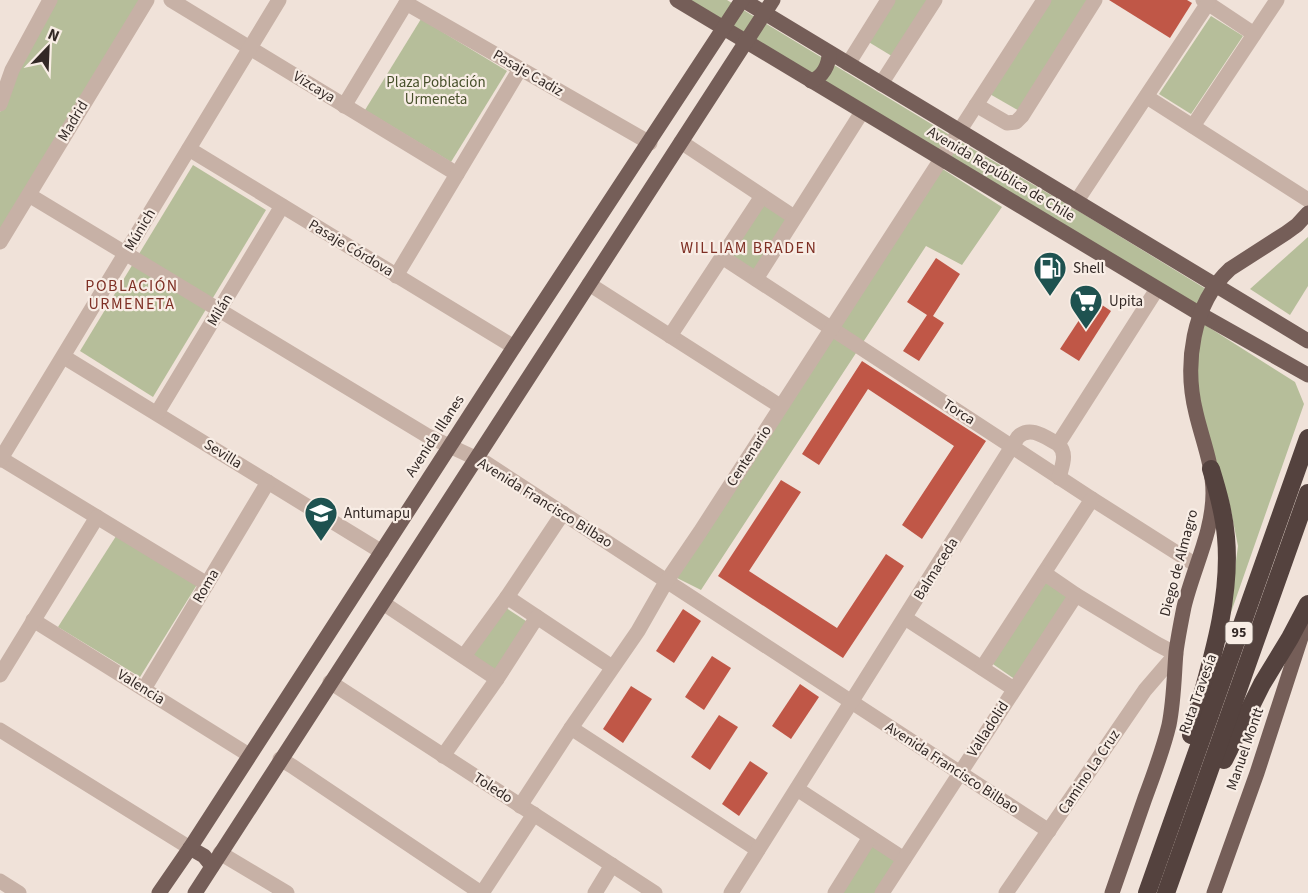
<svg xmlns="http://www.w3.org/2000/svg" width="1308" height="893" viewBox="0 0 1308 893" font-family="'Source Sans 3',sans-serif">
<rect width="100%" height="100%" fill="#f0e2d9"/>
<g fill="#b6be9a">
<polygon points="57,0 140,0 0,231 0,112 9,97 12,75"/>
<polygon points="689,0 727,0 966,145 1080,212 1206,289 1197,307"/>
<polygon points="892,0 932,0 895,58 867,41"/>
<polygon points="1047,0 1092,0 1021,112 988,93"/>
<polygon points="1211,16 1243,36 1191,114 1159,94"/>
<polygon points="421,19 507,71 451,162 365,110"/>
<polygon points="193,165 266,210 153,397 80,351"/>
<polygon points="941,168 1002,207 962,265 926,246 701,590 675,577"/>
<polygon points="764,200 791,217 755,273 729,256"/>
<polygon points="1308,237 1308,286 1290,315 1250,289"/>
<polygon points="1202,323 1295,382 1304,404 1228,621 1238,546 1229,501 1205,426 1198,387 1194,349"/>
<polygon points="118,533 198,583 140,677 58,627"/>
<polygon points="1043,579 1070,597 1016,680 987,660"/>
<polygon points="500,604 529,623 493,681 463,661"/>
<polygon points="870,843 899,862 879,893 836,893"/>
</g>
<g fill="#c05747">
<polygon points="1109,0 1187,0 1192,3 1170,38"/>
<polygon points="936,258 960,274 933,316 944,323 919,361 903,351 927,315 907,302"/>
<polygon points="1093,299 1111,311 1079,361 1060,349"/>
<polygon points="862,361 986,441 922,539 902,525 954,446 868,389 819,465 802,454"/>
<polygon points="781,480 801,492 749,571 837,628 886,554 904,566 843,658 718,576"/>
<polygon points="683,609 701,621 674,663 656,651"/>
<polygon points="712,656 731,668 704,710 685,697"/>
<polygon points="800,684 819,697 791,739 772,726"/>
<polygon points="631,686 652,699 623,743 603,729"/>
<polygon points="719,715 738,727 710,770 691,757"/>
<polygon points="750,761 768,773 739,816 722,804"/>
</g>
<g fill="none" stroke-linecap="round" stroke-linejoin="round">
<g stroke="#c7b1a6" stroke-width="15">
<polyline points="171,0 457,174"/>
<polyline points="1203,0 1254,34"/>
<polyline points="406,3 650,143"/>
<polyline points="848,64 888,0"/>
<polyline points="881,84 935,0"/>
<polyline points="1147,97 1308,200"/>
<polyline points="0,104 12,70 50,0"/>
<polyline points="976,105 1007,123 1016,122 1022,116 1095,0"/>
<polyline points="344,106 408,0"/>
<polyline points="1193,126 1277,0"/>
<polyline points="681,142 794,217"/>
<polyline points="189,149 514,347"/>
<polyline points="29,195 426,435 486,463 1049,831"/>
<polyline points="1076,202 1208,3"/>
<polyline points="0,242 147,0"/>
<polyline points="722,257 1092,499 1196,565"/>
<polyline points="396,276 520,69"/>
<polyline points="756,279 862,112"/>
<polyline points="589,284 780,406"/>
<polyline points="670,336 762,196"/>
<polyline points="64,357 382,552"/>
<polyline points="157,413 282,206"/>
<path d="M1058,444C1068,454 1062,465 1059,478"/>
<polyline points="0,458 207,584"/>
<polyline points="0,460 279,0"/>
<polyline points="507,597 612,667"/>
<polyline points="383,603 497,679"/>
<polyline points="905,618 1014,689"/>
<polyline points="33,620 249,755"/>
<polyline points="464,656 507,597 563,513"/>
<polyline points="982,668 1092,499"/>
<polyline points="0,675 97,517"/>
<polyline points="330,682 655,893"/>
<polyline points="144,689 268,482"/>
<polyline points="571,728 758,850"/>
<polyline points="0,730 190,848"/>
<polyline points="443,756 497,679 537,617"/>
<polyline points="280,759 292,766 481,893"/>
<polyline points="797,789 904,859"/>
<polyline points="520,806 571,728 638,631 666,582 700,532 1044,0"/>
<polyline points="220,853 287,893"/>
<polyline points="0,881 19,893"/>
<polyline points="482,893 534,814"/>
<polyline points="595,893 612,865"/>
<path d="M731,893L1018,437C1030,425 1045,437 1058,444L1157,289"/>
<polyline points="835,893 870,837"/>
<polyline points="882,893 1076,595"/>
<polyline points="1006,893 1145,690 1176,654 1157,644 1076,595 1044,573"/>
</g>
<g stroke="#755e58" stroke-width="15">
<polyline points="677,0 1200,314 1308,375"/>
<polyline points="743,0 1308,341"/>
<path d="M811,81C823,77 829,65 829,53"/>
<polyline points="190,848 204,856 212,866"/>
<polyline points="159,893 190,848 514,347 742,0"/>
<polyline points="195,893 773,0"/>
<path d="M1112,893C1123,861 1134,830 1145,798C1154,774 1163,750 1169,725C1174,700 1174,677 1176,652C1178,637 1181,622 1184,607C1193,569 1213,532 1213,493C1213,465 1202,439 1196,413C1184,365 1192,304 1230,269L1286,233L1297,225L1308,213"/>
<polyline points="1214,893 1257,773 1308,616"/>
</g>
<g stroke="#54423e" stroke-width="18">
<path d="M1191,735C1208,671 1232,603 1226,537C1224,513 1218,492 1211,469"/>
<polyline points="1224,760 1262,684 1290,638 1308,604"/>
<polyline points="1147,893 1308,438"/>
<polyline points="1166,893 1308,493"/>
</g>
</g>
<defs>
<symbol id="fuel-pin" viewBox="-11 -11 22 30"><path d="M0 17L-7.5 6A9.5 9.5 0 1 1 7.5 6Z" fill="#1e5250" stroke="#f8ede5"/><path d="M-5.5-6h7V0h2V4h1.3V-2.5L3-4.5l.8-.8L6-3V5H2.5V1h-1V6h-7ZM-4.2-4.7v3.2H.2V-4.7Z" fill="#fff"/></symbol>
<symbol id="supermarket-pin" viewBox="-11 -11 22 30"><path d="M0 17L-7.5 6A9.5 9.5 0 1 1 7.5 6Z" fill="#1e5250" stroke="#f8ede5"/><path d="M-6-5.5h2.5l.6 2H6L4.5 2H-2.5L-4.4-4H-6ZM-1.5 3.2a1.3 1.3 0 1 0 .1 0ZM3 3.2a1.3 1.3 0 1 0 .1 0Z" fill="#fff"/></symbol>
<symbol id="school-pin" viewBox="-11 -11 22 30"><path d="M0 17L-7.5 6A9.5 9.5 0 1 1 7.5 6Z" fill="#1e5250" stroke="#f8ede5"/><path d="M0-5L7-2L0 1L-7-2ZM-4 1L0 2.5L4 1V4Q0 6-4 4Z" fill="#fff"/></symbol>
</defs>
<g fill-rule="evenodd">
<use href="#fuel-pin" x="1031" y="249" width="38" height="52"/>
<use href="#supermarket-pin" x="1067" y="282" width="38" height="52"/>
<use href="#school-pin" x="302" y="494" width="38" height="52"/>
</g>
<g text-anchor="middle" dominant-baseline="central" stroke-width="4.5" stroke-linejoin="round" paint-order="stroke">
<rect fill="#f8ede5" stroke="#6e645f" stroke-width="1.5" x="1225.5" y="622" width="27" height="22" rx="4.5"/>
<g font-size="14" font-weight="bold" fill="#332926">
<text x="1239" y="633">95</text>
</g>
<g font-size="15" fill="#332926" stroke="#f8ede5">
<text transform="translate(528 73) rotate(30)">Pasaje Cadiz</text>
<text transform="translate(314 87) rotate(31)">Vizcaya</text>
<text transform="translate(73 121) rotate(-59)">Madrid</text>
<text transform="translate(1001 174) rotate(31)">Avenida República de Chile</text>
<text transform="translate(140 230) rotate(-59)">Múnich</text>
<text transform="translate(351 248) rotate(31)">Pasaje Córdova</text>
<text transform="translate(220 310) rotate(-59)">Milán</text>
<text transform="translate(959 412) rotate(33)">Torca</text>
<text transform="translate(435 436) rotate(-57)">Avenida Illanes</text>
<text transform="translate(223 454) rotate(32)">Sevilla</text>
<text transform="translate(749 456) rotate(-57)">Centenario</text>
<text transform="translate(545 503) rotate(32)">Avenida Francisco Bilbao</text>
<text transform="translate(1179 563) rotate(-75)">Diego de Almagro</text>
<text transform="translate(936 569) rotate(-58)">Balmaceda</text>
<text transform="translate(206 586) rotate(-59)">Roma</text>
<text transform="translate(141 687) rotate(32)">Valencia</text>
<text transform="translate(1198 694) rotate(-70)">Ruta Travesía</text>
<text transform="translate(988 729) rotate(-57)">Valladolid</text>
<text transform="translate(1245 749) rotate(-71)">Manuel Montt</text>
<text transform="translate(952 768) rotate(33)">Avenida Francisco Bilbao</text>
<text transform="translate(1089 772) rotate(-56)">Camino La Cruz</text>
<text transform="translate(493 788) rotate(33)">Toledo</text>
</g>
<g font-size="15" fill="#47502b" stroke="#f8ede5">
<text x="436" y="82">Plaza Población<tspan x="436" dy="17">Urmeneta</tspan></text>
</g>
<g font-size="15" fill="#332926" stroke="#f8ede5" text-anchor="start">
<text x="1073" y="268">Shell</text>
<text x="1109" y="301">Upita</text>
<text x="344" y="513">Antumapu</text>
</g>
<g font-size="16" letter-spacing="1.5" fill="#7e2f24" stroke="#f8ede5">
<text x="749" y="248">WILLIAM BRADEN</text>
<text x="132" y="286">POBLACIÓN<tspan x="132" dy="18">URMENETA</tspan></text>
</g>
</g>
<g transform="translate(48 48) rotate(23)" stroke="#f8ede5" stroke-width="4.5" paint-order="stroke">
<path d="M0-4.5L10 22L0 15L-10 22Z" fill="#332926"/>
<text y="-9" font-size="16" font-weight="bold" text-anchor="middle" fill="#332926">N</text>
</g>
</svg>
